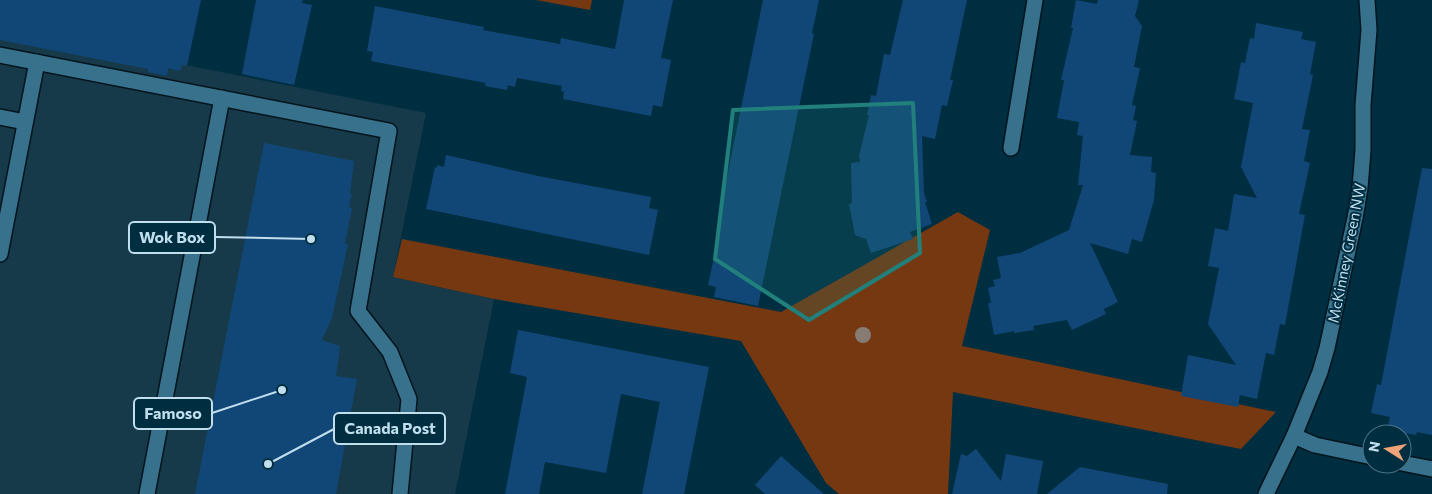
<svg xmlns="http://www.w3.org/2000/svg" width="1432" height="494" viewBox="0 0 1432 494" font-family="Commissioner,sans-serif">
<rect width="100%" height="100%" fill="#002e41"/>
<polygon fill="#163a4a" points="0,28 426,113 393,277 494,299 455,494 0,494"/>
<g fill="#753810">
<polygon points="536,0 592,0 590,10"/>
<polygon points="958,212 990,230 962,346 1276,412 1241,449 953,392 948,494 839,494 826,483 741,341 494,299 393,277 402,239 781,312"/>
</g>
<g fill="#114777">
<polygon points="0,0 201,0 187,66 182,65 180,71 168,68 167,76 148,72 148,69 0,40"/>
<polygon points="256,0 303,0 302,3 312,5 294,85 242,74"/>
<polygon points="624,0 673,0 661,58 671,60 662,107 653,105 651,116 563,99 564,92 561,91 562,86 517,78 515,87 508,85 507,90 485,86 486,83 371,61 373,52 367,51 375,6 484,27 483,30 560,44 561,38 615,49"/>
<polygon points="763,0 819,0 812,33 814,34 758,306 714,297 716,287 708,285 720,230 717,229 728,172"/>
<polygon points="903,0 967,0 950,80 953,80 947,106 942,105 935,139 922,136 924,193 927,202 925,202 932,224 910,232 913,239 871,253 866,239 855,235 849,204 852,203 851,163 860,162 859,156 869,115 867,115 871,95 876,96 884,54 890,55"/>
<polygon points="1076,0 1097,4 1098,0 1139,0 1135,16 1142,26 1134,67 1140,68 1132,105 1136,106 1133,120 1137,121 1130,155 1152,157 1151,172 1156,173 1154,200 1142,242 1132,239 1128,254 1090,243 1118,302 1104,309 1106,314 1072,330 1067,320 1033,326 1034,330 1014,333 1014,331 994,335 988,303 991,303 988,288 995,286 993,280 1001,278 997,257 1020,253 1069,230 1083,185 1078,185 1083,136 1077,135 1079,122 1057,118 1064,80 1061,80 1073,28 1071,28"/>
<polygon points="1256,23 1303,32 1301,39 1316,42 1310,74 1313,75 1302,129 1310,130 1304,161 1310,163 1299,214 1305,215 1285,325 1280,324 1274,355 1266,353 1257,399 1240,395 1238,407 1181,396 1188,355 1236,365 1208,324 1219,268 1208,266 1215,228 1228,231 1234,194 1257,198 1241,167 1253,103 1234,99 1241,62 1245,63 1250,38 1254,39"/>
<polygon points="264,143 354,161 350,194 352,194 349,207 352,208 345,244 348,244 332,318 322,340 340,346 336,376 357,379 336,494 195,494"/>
<polygon points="446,155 538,176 651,197 649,208 658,210 649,255 426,209 435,167 437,168 437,165 444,167"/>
<polygon points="1422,168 1432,169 1432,435 1417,432 1416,435 1387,430 1390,417 1371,413 1377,384 1381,385"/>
<polygon points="518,330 709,367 684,494 642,494 660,402 621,394 606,473 545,462 539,494 505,494 527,377 510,373"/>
<polygon points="976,449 1001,481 1006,454 1043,461 1037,494 952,494 961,454 967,456"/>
<polygon points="781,456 824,494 765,494 755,485"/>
<polygon points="1080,467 1168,484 1167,494 1047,494"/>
</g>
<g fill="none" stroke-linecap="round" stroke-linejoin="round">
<defs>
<g id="minor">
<polyline points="0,55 389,131 358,311 390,352 409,399 400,494"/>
<polyline points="0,117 25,122"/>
<polyline points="1011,148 1035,0"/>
<polyline points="0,254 37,62"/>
<polyline points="1294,436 1315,445 1372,457"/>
<polyline points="1402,463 1432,469"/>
<polyline points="147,494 222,98"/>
<polyline points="1266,494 1294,436 1320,372 1327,348 1355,218 1360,188 1363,150 1363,105 1369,30 1367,0"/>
</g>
</defs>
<use href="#minor" stroke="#03141d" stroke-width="18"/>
<use href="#minor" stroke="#37718b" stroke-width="15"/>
</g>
<circle fill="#867c74" cx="863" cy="335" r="8"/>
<path fill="#21807b" fill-opacity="0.2" stroke="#21807b" stroke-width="4" stroke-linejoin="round" d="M913,103L920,253L809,320L715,259L733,110Z"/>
<g text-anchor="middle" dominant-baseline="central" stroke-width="4" stroke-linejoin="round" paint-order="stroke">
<g font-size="15" fill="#c1deed" stroke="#002e41">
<text transform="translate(1346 253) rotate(-79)">McKinney Green NW</text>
</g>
</g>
<path fill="none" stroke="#c1deed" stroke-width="2" d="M311 239L215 237M282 390L212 413M268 464L334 429"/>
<g fill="#c1deed" stroke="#002e41" stroke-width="2">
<circle cx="311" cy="239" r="5"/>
<circle cx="282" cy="390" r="5"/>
<circle cx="268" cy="464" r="5"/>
</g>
<g fill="#002e41" stroke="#c1deed" stroke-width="2">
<rect x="129" y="222" width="86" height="31" rx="5"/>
<rect x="134" y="398" width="78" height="31" rx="5"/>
<rect x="334" y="413" width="111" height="31" rx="5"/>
</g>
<g font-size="16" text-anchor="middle" font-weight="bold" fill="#c1deed">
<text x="172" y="243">Wok Box</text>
<text x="173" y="419">Famoso</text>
<text x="390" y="434">Canada Post</text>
</g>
<g transform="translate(1387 449) rotate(281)"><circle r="24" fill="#002e41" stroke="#4d7486"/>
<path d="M0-4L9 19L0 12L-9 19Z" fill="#efa378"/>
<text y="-8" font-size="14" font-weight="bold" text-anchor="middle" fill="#c1deed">N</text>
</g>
</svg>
